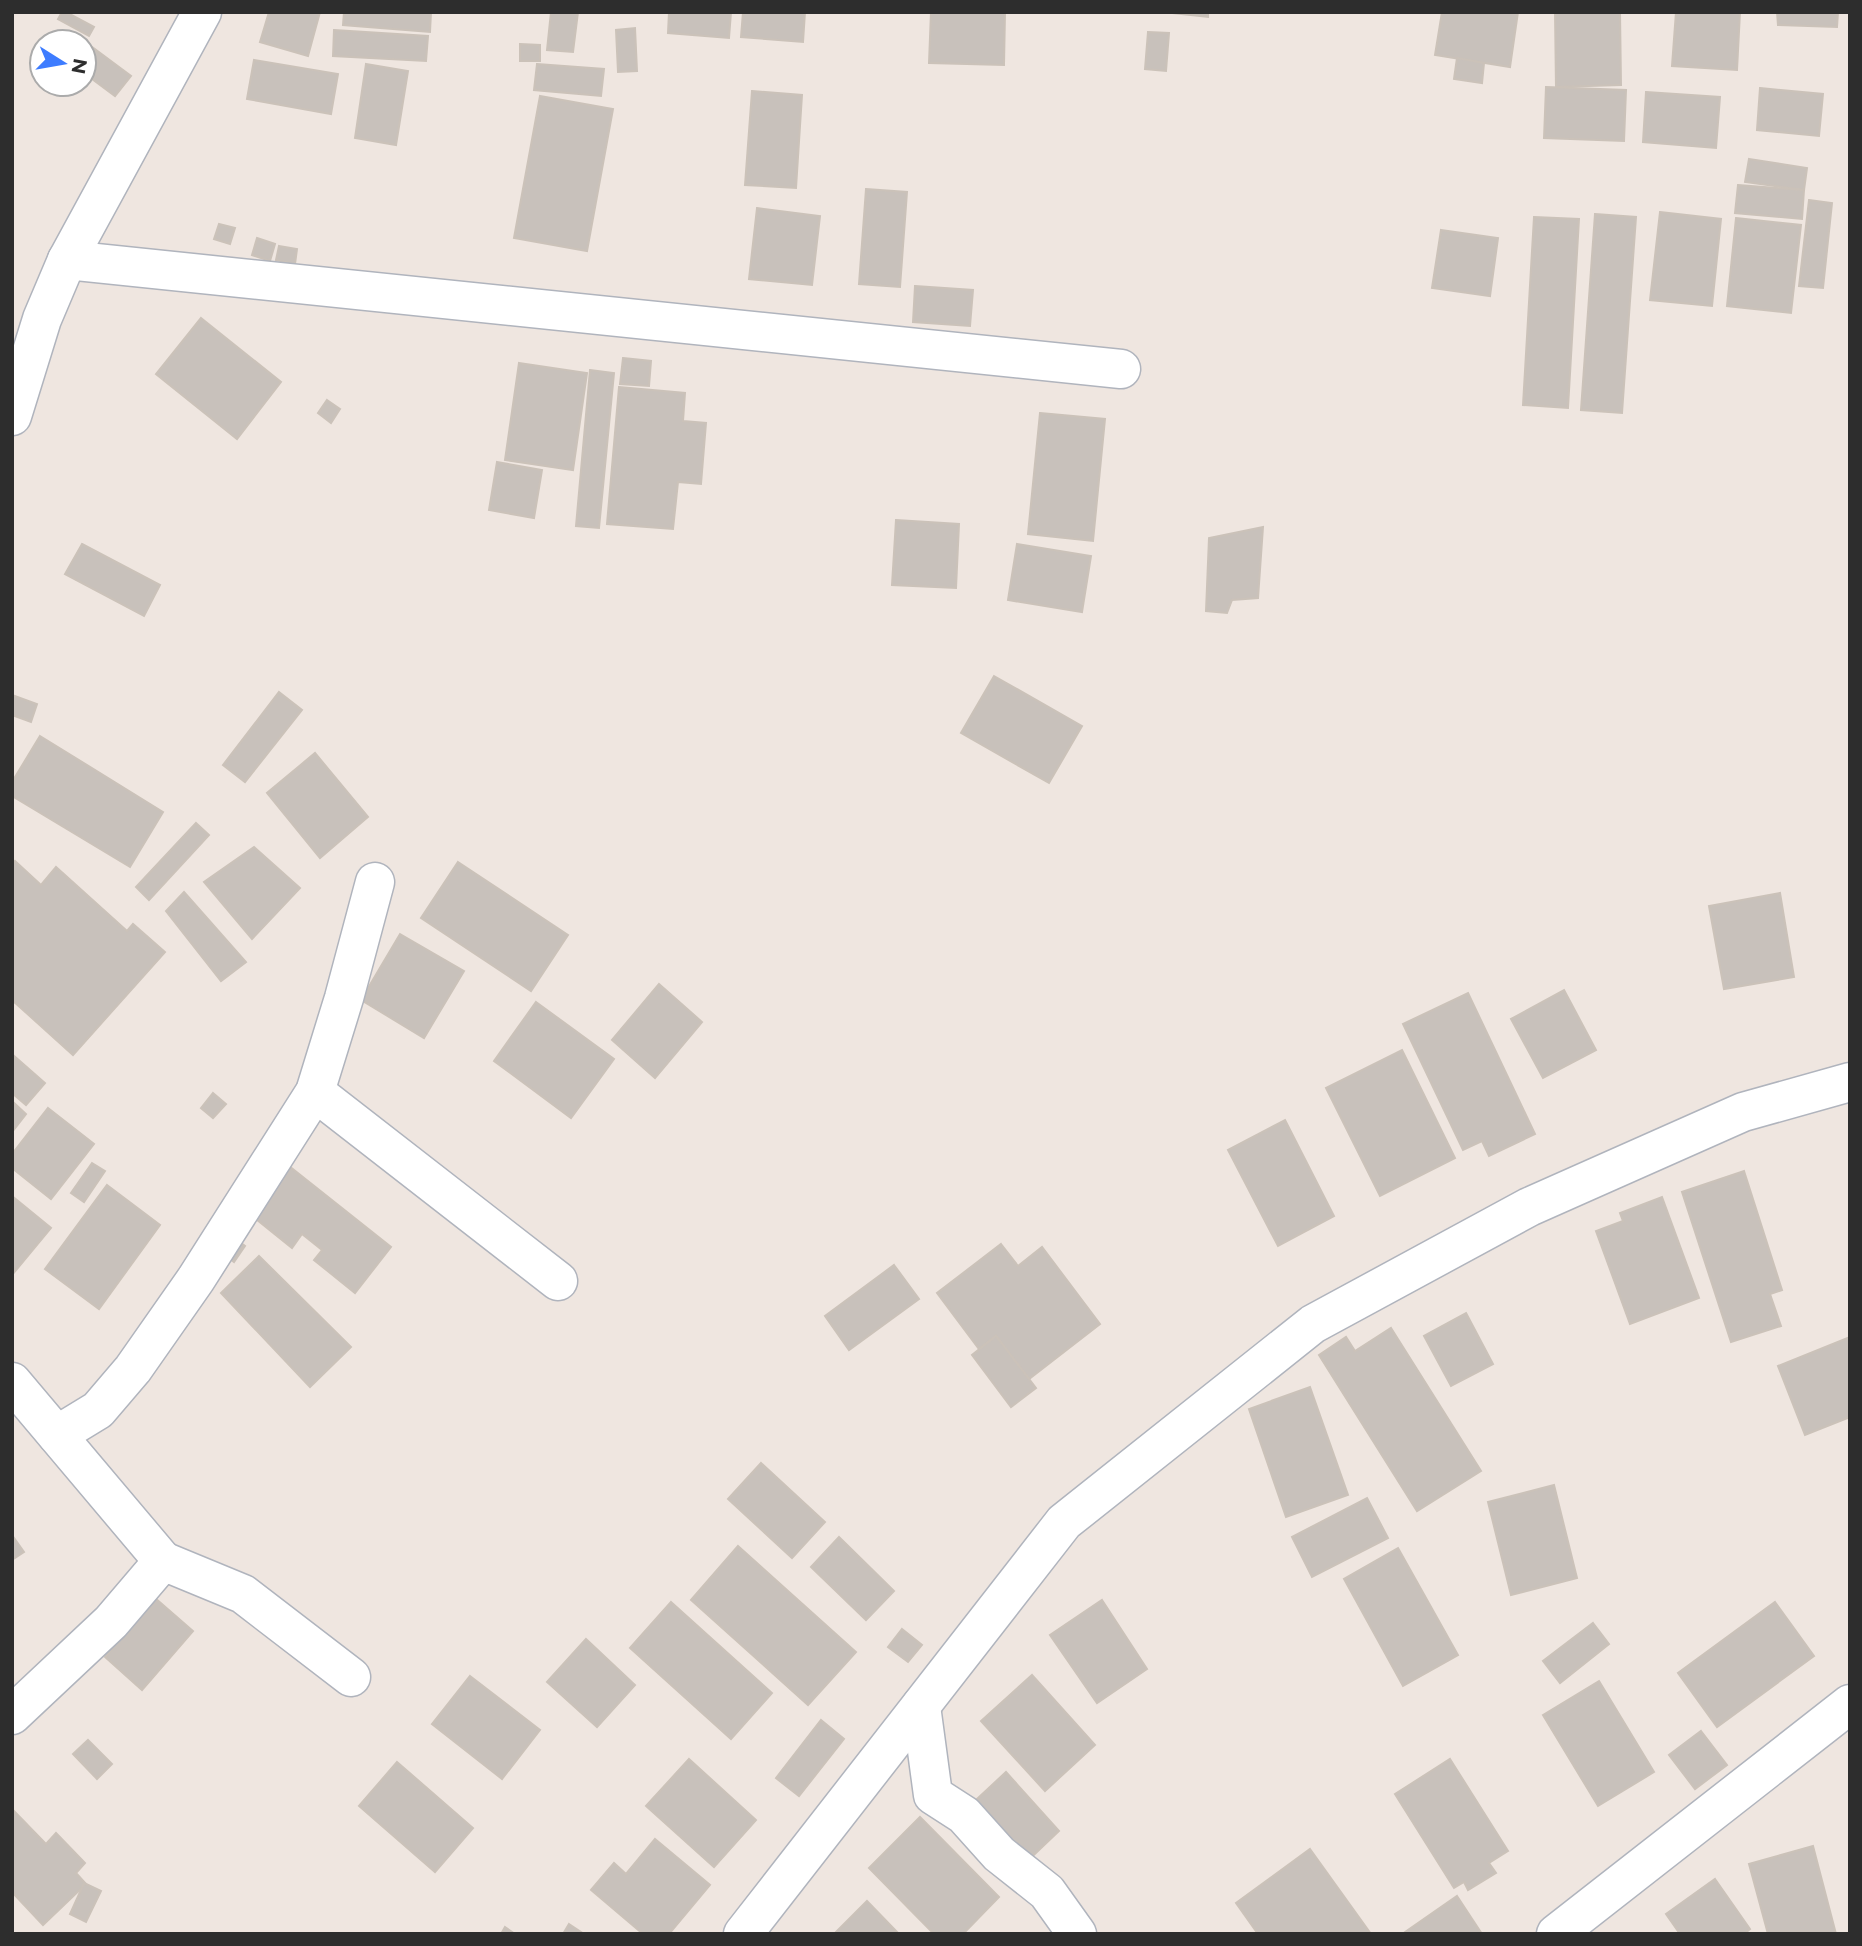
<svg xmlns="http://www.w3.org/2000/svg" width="1862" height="1946" viewBox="0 0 1862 1946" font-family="Montserrat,sans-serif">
<rect width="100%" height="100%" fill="#efe6e0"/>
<g fill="#c8c1bb" stroke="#cbc2b9" stroke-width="2">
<polygon points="62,12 66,12 94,27 89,36 58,19"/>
<polygon points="269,12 320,12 308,56 260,42"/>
<polygon points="344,12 431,12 430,32 343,25"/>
<polygon points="551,12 578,12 573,52 547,50"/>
<polygon points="669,12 731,12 729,38 668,33"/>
<polygon points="743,12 805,12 803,42 741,37"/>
<polygon points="931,12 1005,12 1004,65 929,63"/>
<polygon points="1163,12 1208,12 1208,17"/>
<polygon points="1442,12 1518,12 1510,67 1435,55"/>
<polygon points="1555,12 1620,12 1621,85 1556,87"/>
<polygon points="1676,12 1740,12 1737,70 1672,66"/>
<polygon points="1777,12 1838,12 1837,27 1778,25"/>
<polygon points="635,28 637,71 618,72 616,30"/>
<polygon points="334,30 428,36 426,61 333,56"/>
<polygon points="1148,32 1169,33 1166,71 1145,69"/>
<polygon points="76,35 131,76 115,96 84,73 84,42 71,42"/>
<polygon points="520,44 540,45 540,61 520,61"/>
<polygon points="1457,58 1484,63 1482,83 1454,79"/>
<polygon points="254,60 338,74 331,114 247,99"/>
<polygon points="366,64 408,71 396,145 355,138"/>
<polygon points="537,64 604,69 601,96 534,90"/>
<polygon points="1546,87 1626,90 1624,141 1544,138"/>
<polygon points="1760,88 1823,94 1819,136 1757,130"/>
<polygon points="752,91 802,95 796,188 745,185"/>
<polygon points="1646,92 1720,97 1716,148 1643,142"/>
<polygon points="540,96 613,109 587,251 514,238"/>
<polygon points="1749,159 1807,168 1804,190 1745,182"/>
<polygon points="1738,185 1804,190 1802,219 1735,213"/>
<polygon points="866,189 907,192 900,287 859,284"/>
<polygon points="1809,200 1832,203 1823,288 1799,286"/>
<polygon points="757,208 820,216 812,285 749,279"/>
<polygon points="1660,212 1721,219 1712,306 1650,300"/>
<polygon points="1595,214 1636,217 1622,413 1581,410"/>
<polygon points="1534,217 1579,219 1568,408 1523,405"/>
<polygon points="1736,218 1801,225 1791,313 1727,306"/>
<polygon points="219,224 235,228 230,244 214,239"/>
<polygon points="1441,230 1498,238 1490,296 1432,288"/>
<polygon points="257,238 275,244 270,261 252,255"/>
<polygon points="279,246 297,249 295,264 276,260"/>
<polygon points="915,286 973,290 970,326 913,322"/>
<polygon points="201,318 281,382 237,439 156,374"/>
<polygon points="623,358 651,361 649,386 620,384"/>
<polygon points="519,363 587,373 573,470 505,460"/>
<polygon points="590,370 614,373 599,528 576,526"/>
<polygon points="619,387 685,393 683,421 706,423 701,484 678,482 673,529 607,524"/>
<polygon points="327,400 340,409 331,423 318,413"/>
<polygon points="1040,413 1105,419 1093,541 1028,534"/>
<polygon points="497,462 542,470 534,518 489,510"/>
<polygon points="896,520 959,524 956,588 892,585"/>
<polygon points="1263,527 1258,598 1232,600 1227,613 1206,611 1209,538"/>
<polygon points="82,544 160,585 144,616 65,574"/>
<polygon points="1017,544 1091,556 1082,612 1008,600"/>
<polygon points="994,676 1082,726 1049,783 961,733"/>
<polygon points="279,692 302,710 245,782 223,765"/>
<polygon points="12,695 37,704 31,722 12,715"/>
<polygon points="40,736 163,812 130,867 12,796 12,782"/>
<polygon points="315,753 368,817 320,858 267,793"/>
<polygon points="196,823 209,835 149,900 136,887"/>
<polygon points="254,847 300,888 252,939 204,882"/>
<polygon points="15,861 41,885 56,867 127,931 133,924 165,952 73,1055 12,1000 12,864"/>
<polygon points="458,862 568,935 531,991 421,918"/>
<polygon points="184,892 246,962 221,981 166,911"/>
<polygon points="1780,893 1794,977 1724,989 1709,906"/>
<polygon points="400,934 464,971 424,1038 361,1000"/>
<polygon points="659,984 702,1022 655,1078 612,1040"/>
<polygon points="1564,990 1596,1050 1543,1078 1511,1019"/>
<polygon points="1468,993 1535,1134 1489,1156 1482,1141 1463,1150 1403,1024"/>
<polygon points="536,1002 614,1059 571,1118 494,1061"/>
<polygon points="1402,1050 1455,1158 1380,1196 1326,1088"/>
<polygon points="13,1055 45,1083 26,1105 12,1093"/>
<polygon points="213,1093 226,1104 213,1118 201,1108"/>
<polygon points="12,1101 26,1114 12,1132"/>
<polygon points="48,1108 94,1144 51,1199 12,1168 12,1154"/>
<polygon points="1285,1120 1334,1216 1278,1246 1228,1150"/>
<polygon points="284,1162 391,1247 355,1293 314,1260 322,1250 302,1234 292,1248 246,1211"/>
<polygon points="92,1163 105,1171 84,1202 71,1193"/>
<polygon points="1744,1171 1782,1290 1770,1294 1781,1326 1731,1342 1682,1192"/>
<polygon points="107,1185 160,1225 99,1309 45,1269"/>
<polygon points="12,1196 51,1228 12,1275"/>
<polygon points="1662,1197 1699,1298 1630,1324 1596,1231 1623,1221 1620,1213"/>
<polygon points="232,1236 245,1246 234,1262 221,1252"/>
<polygon points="1001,1244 1018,1266 1042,1247 1100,1324 1029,1379 996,1336 979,1349 937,1293"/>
<polygon points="259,1256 351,1347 310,1387 221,1293"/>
<polygon points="894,1265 919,1299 849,1350 825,1316"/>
<polygon points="1466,1313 1493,1364 1451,1386 1424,1336"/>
<polygon points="1391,1328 1481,1471 1417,1511 1319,1355 1346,1337 1355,1351"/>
<polygon points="996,1336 1036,1388 1011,1407 972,1355"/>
<polygon points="1850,1337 1850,1417 1805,1435 1778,1366"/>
<polygon points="1310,1387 1348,1495 1286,1517 1249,1409"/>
<polygon points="761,1463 825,1522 792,1558 728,1499"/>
<polygon points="1554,1485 1577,1578 1511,1595 1488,1502"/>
<polygon points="1367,1498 1388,1538 1312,1577 1292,1537"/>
<polygon points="12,1535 24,1552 12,1560"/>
<polygon points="839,1537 894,1591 866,1620 811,1567"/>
<polygon points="738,1546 856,1652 808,1705 691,1600"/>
<polygon points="1398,1548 1458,1655 1403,1686 1344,1579"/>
<polygon points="155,1598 193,1631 142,1690 105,1657"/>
<polygon points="1102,1600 1147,1669 1097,1703 1050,1635"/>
<polygon points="671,1602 772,1693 731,1739 630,1648"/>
<polygon points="1775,1602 1814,1656 1717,1727 1678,1673"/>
<polygon points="1593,1623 1609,1644 1560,1683 1543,1661"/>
<polygon points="902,1629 922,1645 908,1662 888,1647"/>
<polygon points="586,1639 635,1685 597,1727 547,1682"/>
<polygon points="1032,1675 1095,1745 1045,1791 981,1721"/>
<polygon points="470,1676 540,1730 502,1779 432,1724"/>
<polygon points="1599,1681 1654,1772 1598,1806 1543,1715"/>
<polygon points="821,1720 844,1739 799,1796 776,1778"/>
<polygon points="1701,1731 1727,1765 1695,1789 1669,1755"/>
<polygon points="88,1740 112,1764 97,1779 73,1754"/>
<polygon points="689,1759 756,1820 714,1867 646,1806"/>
<polygon points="1450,1759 1508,1851 1489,1863 1496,1873 1468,1890 1464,1882 1454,1888 1395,1794"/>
<polygon points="397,1762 473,1828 435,1872 359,1806"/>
<polygon points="1006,1772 1059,1831 1018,1870 964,1811"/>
<polygon points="12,1809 46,1844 56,1833 85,1863 76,1873 86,1884 43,1925 12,1892"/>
<polygon points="920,1817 999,1897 963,1934 934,1934 869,1868"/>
<polygon points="655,1839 710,1885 669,1934 643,1934 591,1890 614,1863 626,1874"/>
<polygon points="1813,1846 1836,1934 1768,1934 1749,1864"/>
<polygon points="1310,1849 1371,1934 1258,1934 1236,1903"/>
<polygon points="1715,1879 1750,1929 1744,1934 1680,1934 1666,1914"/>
<polygon points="84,1883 101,1891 86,1922 70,1914"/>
<polygon points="1457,1896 1482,1934 1406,1934 1405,1932"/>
<polygon points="867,1901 899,1934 834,1934"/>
<polygon points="569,1924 584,1934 563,1934"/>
<polygon points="505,1927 515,1934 501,1934"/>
</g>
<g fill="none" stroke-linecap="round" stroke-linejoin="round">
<defs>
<g id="minor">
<polyline points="67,260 1121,369"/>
<polyline points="12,416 42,319 67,260 202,12"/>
<polyline points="315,1092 558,1281"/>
<polyline points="12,1382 163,1561"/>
<polyline points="57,1435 98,1410 133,1369 196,1279 315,1092 344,998 375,882"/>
<polyline points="921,1706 933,1795 964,1815 999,1854 1047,1892 1077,1934"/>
<polyline points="12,1715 111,1622 163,1561 243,1594 351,1677"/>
<polyline points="743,1934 1064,1522 1313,1324 1529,1207 1743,1112 1850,1082"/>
<polyline points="1556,1934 1850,1704"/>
</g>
</defs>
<use href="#minor" stroke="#b0b4bd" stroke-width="41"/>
<use href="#minor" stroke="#fff" stroke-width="38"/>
</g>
<rect width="1862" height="1946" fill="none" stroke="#2d2d2d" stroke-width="28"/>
<g transform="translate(63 63) rotate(101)"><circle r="33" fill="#ffffff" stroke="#ababab" stroke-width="2"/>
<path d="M0-5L12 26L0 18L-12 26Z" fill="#3d7cff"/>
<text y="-10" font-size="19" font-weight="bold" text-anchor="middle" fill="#2d2d2d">N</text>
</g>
</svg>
